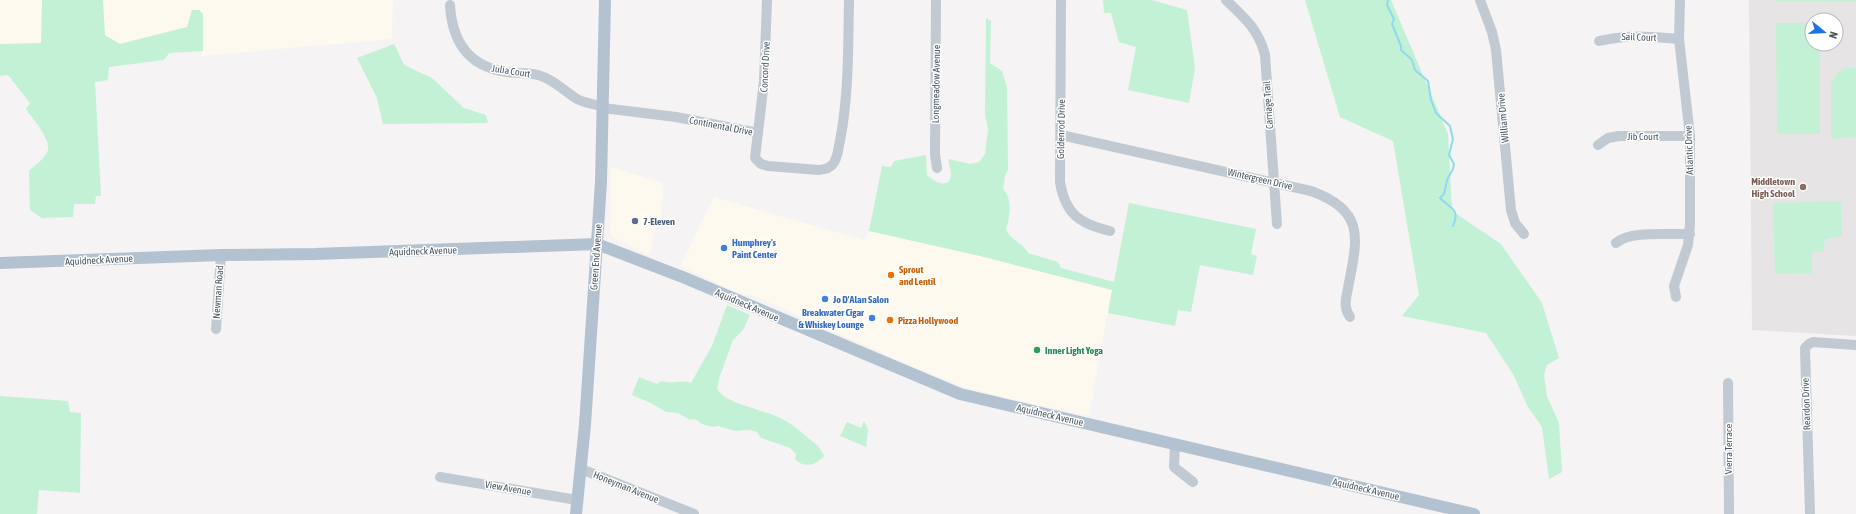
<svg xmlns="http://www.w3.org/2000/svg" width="1856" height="514" viewBox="0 0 1856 514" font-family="'Asap Condensed',sans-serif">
<rect width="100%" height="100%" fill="#f5f3f3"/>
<g fill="#fdf9ef">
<polygon points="0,0 393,0 392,39 202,56 203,14 187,27 120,44 0,44"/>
<polygon points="611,167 664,183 661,215 655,231 649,255 614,238 610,233"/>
<polygon points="714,197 864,240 869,231 980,256 1112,290 1089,416 1003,397 964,387 889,357 876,350 754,296 741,294 680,266"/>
</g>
<path fill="#e6e4e5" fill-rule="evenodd" d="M1749,0H1856V336L1752,330ZM1812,20H1836V44H1812Z"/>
<g fill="#c3f1d5">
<path d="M42,0H103L105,35L120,44L187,27L192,10H199L203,14V51L169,53L164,60L109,67L108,80L95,82L101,196H96L95,204H74L73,217L42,218L30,210L29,171C35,165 45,159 48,150C51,139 32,118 26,109L30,103L8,75L0,76V44L41,43Z"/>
<polygon points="1103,0 1152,0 1187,10 1195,68 1189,103 1128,90 1136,47 1119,42 1111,13 1104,13"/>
<polygon points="1305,0 1391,0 1448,134 1452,211 1501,244 1542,303 1559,358 1547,365 1544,375 1547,396 1559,423 1562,472 1549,479 1542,427 1528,407 1513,374 1486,333 1402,316 1419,295 1393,141 1340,117"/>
<polygon points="1776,0 1856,0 1856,2 1776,1"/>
<path d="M986,18L991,21L990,63L1002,71L1007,87L1008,170L1005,176L1003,189C1013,199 1010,217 1006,229C1010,241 1023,242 1028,253L1058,262L1061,268L1114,282L1129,203L1256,229L1251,254L1257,256L1253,275L1200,265L1191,312L1178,310L1175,326L1108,313L1112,290L980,256L869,231L882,166L891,167L894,161L926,155L927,175C933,181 950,191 951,174C951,169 948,165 949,159L970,164L979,162L985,154L988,130L985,114Z"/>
<polygon points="1776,23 1812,23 1812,44 1820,44 1820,134 1777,134"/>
<polygon points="394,44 404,65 432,78 464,108 486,115 488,123 383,124 377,98 357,58"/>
<polygon points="1845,68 1856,68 1856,137 1831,139 1831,85 1837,73"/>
<polygon points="1839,201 1841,205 1842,236 1826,239 1824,244 1824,251 1812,252 1812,273 1775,274 1773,203"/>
<path d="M727,305L750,315L743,330L733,340L719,379L717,389C726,404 761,409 778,417C789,422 799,429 808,438C815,443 821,448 824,456C816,465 804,469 795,459L796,454L790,448L761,438L757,432L750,430L735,431L718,426L713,427L702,424L695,419L690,420L678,413L666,412L651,403L632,395L639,377L657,384L662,381C673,385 680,379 691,383L712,346Z"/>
<polygon points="0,396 68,401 70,412 81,413 80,493 39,490 37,514 0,514"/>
<polygon points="864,421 868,430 866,447 840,436 847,422 861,428"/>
</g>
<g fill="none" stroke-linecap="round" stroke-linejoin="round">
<path stroke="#90daee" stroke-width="2" d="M1388,0L1387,5L1394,19L1392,24L1401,46V50L1412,60L1415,70L1428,81L1431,100L1436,113L1450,126L1453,139L1449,155L1454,164L1453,169L1447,180L1444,194L1440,198C1449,208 1461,208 1453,226"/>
<g stroke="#c1cad2" stroke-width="10">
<path d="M767,0L764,81L755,158L761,164L768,166L819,170C825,169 829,169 833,164C838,158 838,148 840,141C849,94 848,47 849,0"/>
<polyline points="936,0 935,155 937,168"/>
<path d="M1061,0L1060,182C1065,214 1080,224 1110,231"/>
<path d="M1226,0C1244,17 1259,30 1265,55L1277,224"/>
<polyline points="1480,0 1492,32 1496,50 1511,210 1515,223 1524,234"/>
<path d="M450,5C452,39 466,64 501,71C513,74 526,72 538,75C553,79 564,91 577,99C584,103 595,104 603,107"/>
<path d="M1599,41C1627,34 1651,37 1679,39"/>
<polyline points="603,108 676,117 758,133"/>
<path d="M1061,135L1311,191C1367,211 1357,240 1348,288C1346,299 1343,307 1350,317"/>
<polyline points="1598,145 1608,138 1619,136 1690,136"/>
<path d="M1616,243C1630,230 1670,235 1690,234"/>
<polyline points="1676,297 1674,286 1688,245 1690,224 1690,136 1679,39 1680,0"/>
<polyline points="216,329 221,255"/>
<polyline points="1728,383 1729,514"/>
<polyline points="1175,444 1174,467 1193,482"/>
<polyline points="581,469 694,514"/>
<polyline points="440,477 577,500"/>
<polyline points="1810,514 1805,348 1809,344 1813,342 1856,345"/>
</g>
<g stroke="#b3c2d1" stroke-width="12">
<polyline points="0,263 221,255 315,254 597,244 685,278 960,394 1474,514"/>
<polyline points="576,514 585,425 601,182 605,0"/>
</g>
</g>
<circle fill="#8d6e63" stroke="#fff" stroke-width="1.5" cx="1803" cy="187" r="4"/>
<circle fill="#5c6f8a" stroke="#fff" stroke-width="1.5" cx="635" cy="221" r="4"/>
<g fill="#3f7fe0" stroke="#fff" stroke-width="1.5">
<circle cx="724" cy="248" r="4"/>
<circle cx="825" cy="299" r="4"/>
<circle cx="872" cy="318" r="4"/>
</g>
<g fill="#e8710a" stroke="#fff" stroke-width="1.5">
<circle cx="891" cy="275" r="4"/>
<circle cx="890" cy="320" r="4"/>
</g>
<circle fill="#2e9e5b" stroke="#fff" stroke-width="1.5" cx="1037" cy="350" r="4"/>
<g text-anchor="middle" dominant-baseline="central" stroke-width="3" stroke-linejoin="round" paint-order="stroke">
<g font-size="10" fill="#4a5661" stroke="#fff">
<text transform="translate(1639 37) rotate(2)">Sail Court</text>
<text transform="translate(765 67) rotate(-87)">Concord Drive</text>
<text transform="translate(511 71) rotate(9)">Julia Court</text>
<text transform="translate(936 84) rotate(-89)">Longmeadow Avenue</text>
<text transform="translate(1268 105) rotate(-94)">Carriage Trail</text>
<text transform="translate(1503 118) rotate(-95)">William Drive</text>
<text transform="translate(721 126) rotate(11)">Continental Drive</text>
<text transform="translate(1061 129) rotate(-89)">Goldenrod Drive</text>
<text x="1643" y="136">Jib Court</text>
<text transform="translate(1689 150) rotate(-92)">Atlantic Drive</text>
<text transform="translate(1260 179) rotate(13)">Wintergreen Drive</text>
<text transform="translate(423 251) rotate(-2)">Aquidneck Avenue</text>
<text transform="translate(596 257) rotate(-86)">Green End Avenue</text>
<text transform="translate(99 260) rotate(-3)">Aquidneck Avenue</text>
<text transform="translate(218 292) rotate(-86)">Newman Road</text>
<text transform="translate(747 305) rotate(23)">Aquidneck Avenue</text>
<text transform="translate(1806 404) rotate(-92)">Reardon Drive</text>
<text transform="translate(1050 415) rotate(13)">Aquidneck Avenue</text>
<text transform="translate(1728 449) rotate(-90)">Vierra Terrace</text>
<text transform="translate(626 487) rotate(22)">Honeyman Avenue</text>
<text transform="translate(508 488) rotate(10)">View Avenue</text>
<text transform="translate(1366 489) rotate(13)">Aquidneck Avenue</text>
</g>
<g font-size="10" font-weight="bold" fill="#785e54" stroke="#fff" text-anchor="end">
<text x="1795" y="181">Middletown<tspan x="1795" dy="12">High School</tspan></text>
</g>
<g font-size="10" font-weight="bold" fill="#4e5e75" stroke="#fff" text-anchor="start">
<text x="643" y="221">7-Eleven</text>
</g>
<g font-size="10" font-weight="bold" fill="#366cbe" stroke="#fff" text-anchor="start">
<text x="732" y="242">Humphrey's<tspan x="732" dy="12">Paint Center</tspan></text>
<text x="833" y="299">Jo D'Alan Salon</text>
<text x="864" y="312" text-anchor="end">Breakwater Cigar<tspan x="864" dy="12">&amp; Whiskey Lounge</tspan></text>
</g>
<g font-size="10" font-weight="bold" fill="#c56008" stroke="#fff" text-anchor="start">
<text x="899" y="269">Sprout<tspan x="899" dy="12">and Lentil</tspan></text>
<text x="898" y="320">Pizza Hollywood</text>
</g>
<g font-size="10" font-weight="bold" fill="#27864d" stroke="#fff" text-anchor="start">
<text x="1045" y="350">Inner Light Yoga</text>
</g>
</g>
<g transform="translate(1824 32) rotate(108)"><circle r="19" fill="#ffffff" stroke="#b7bbc0"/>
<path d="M0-3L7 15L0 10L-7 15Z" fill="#1a73e8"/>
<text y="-6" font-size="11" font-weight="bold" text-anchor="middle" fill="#4a5661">N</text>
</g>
</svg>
